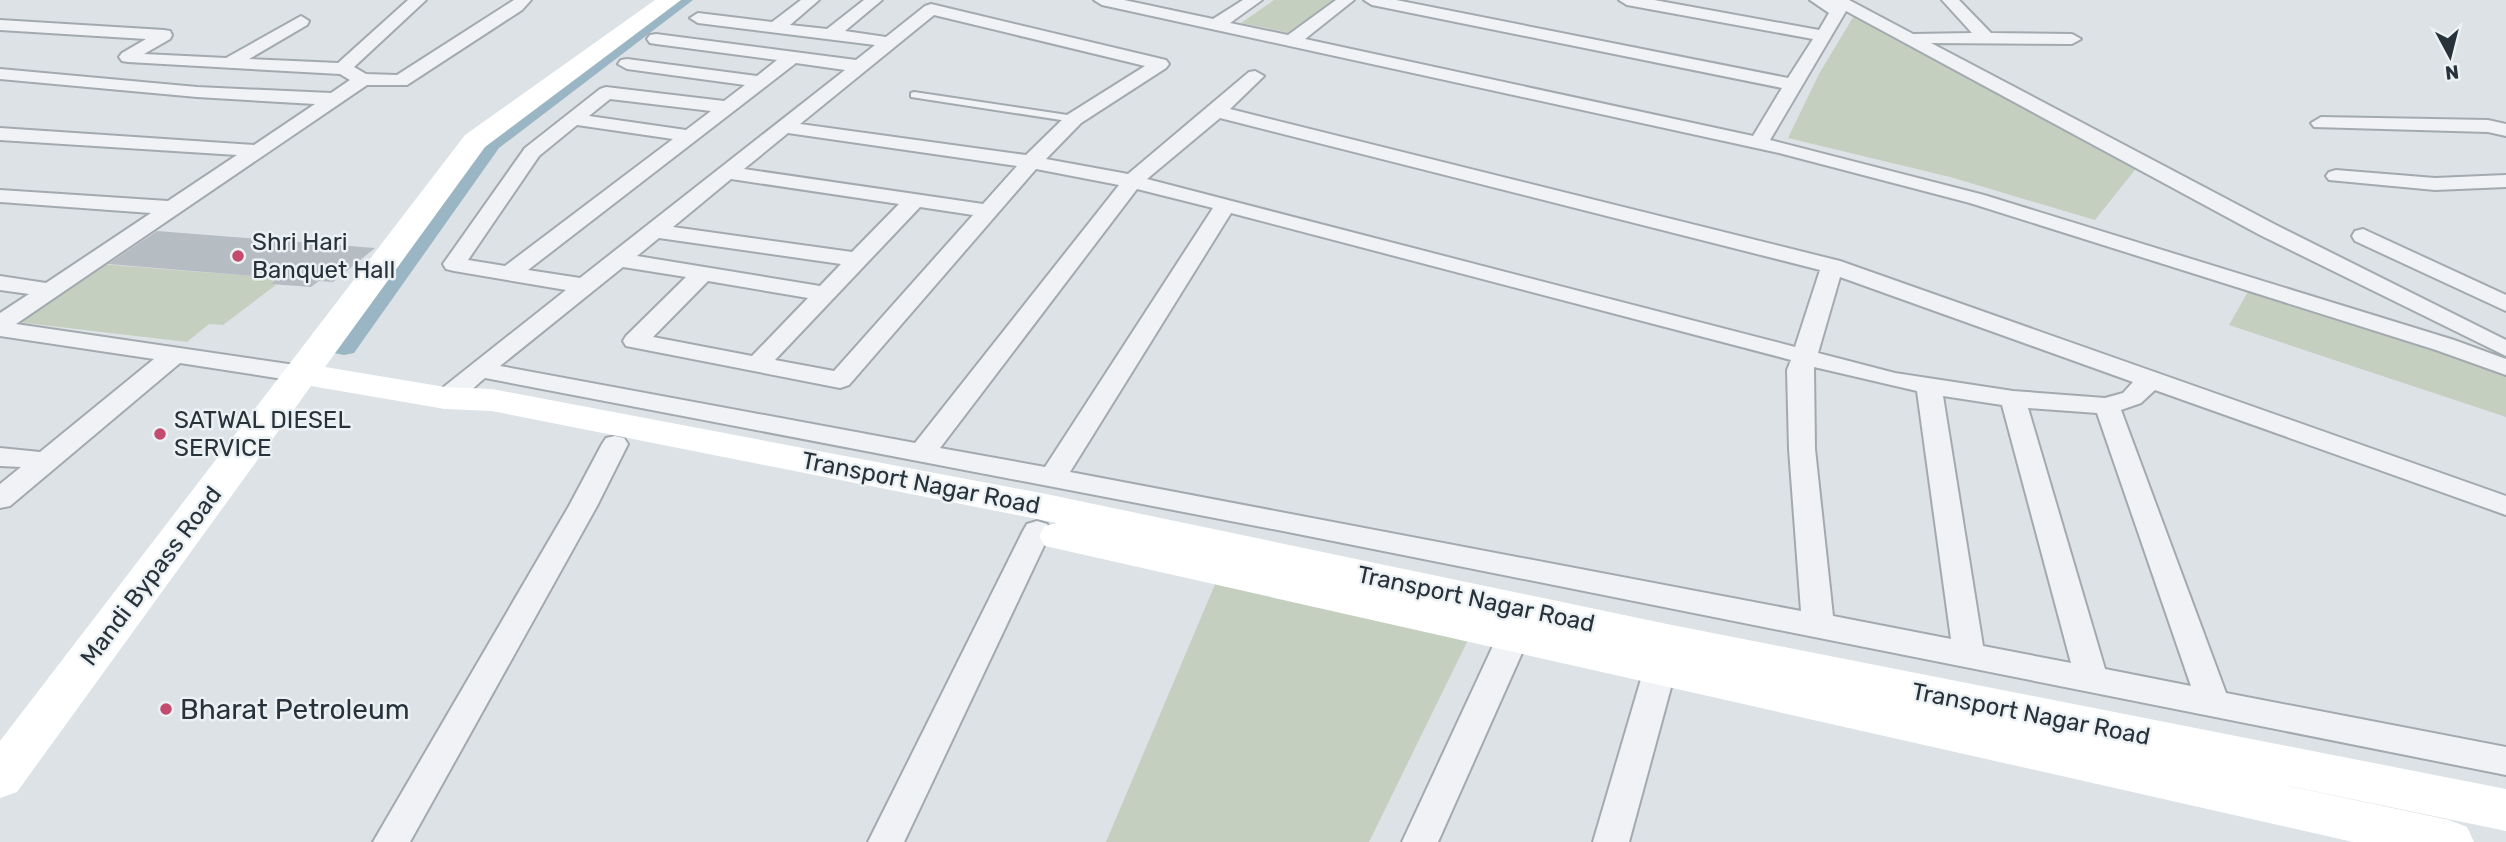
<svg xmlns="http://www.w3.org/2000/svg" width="2506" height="842" viewBox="0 0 2506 842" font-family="Rubik,sans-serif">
<rect width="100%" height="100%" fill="#dde2e6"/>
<g fill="#c5cfbf">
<polygon points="1274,0 1341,0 1295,34 1241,23"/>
<polygon points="1855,14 2138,166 2095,220 1950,177 1788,138 1819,74"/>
<polygon points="99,264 278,278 272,284 276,285 223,325 209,324 187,342 17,322"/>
<polygon points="2249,290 2506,373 2506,417 2229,325"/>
<polygon points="1216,582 1469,638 1369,842 1106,842"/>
</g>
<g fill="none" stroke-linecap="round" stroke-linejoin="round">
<polygon fill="#9ab5c4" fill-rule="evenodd" points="672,0 693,0 499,148 354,353 344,355 334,353 330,347 334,341 483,138"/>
</g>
<polygon fill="#b5bcc2" points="157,231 375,248 333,282 319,281 311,287 271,284 278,278 108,264"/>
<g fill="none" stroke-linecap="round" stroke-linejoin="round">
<defs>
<polygon id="service" points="914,92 1074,116 1079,119 1074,122 911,97 911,93"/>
<g id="minor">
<polygon points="408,0 426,0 354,67 366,74 397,75 514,0 531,0 522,10 407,85 367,85 16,324 302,366 311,369 315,374 311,379 302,382 180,363 10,506 0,508 0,484 21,467 0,466 0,448 40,452 154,359 0,336 0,313 29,294 0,290 0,276 46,283 151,213 0,202 0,190 168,201 237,155 0,140 0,128 254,145 315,104 197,97 0,79 0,69 197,87 331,93 350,80 340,74 128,62 122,61 119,57 122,53 146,39 0,30 0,20 164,30 170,31 172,35 170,39 144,54 226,58 301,16 309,21 307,25 249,59 338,63"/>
<path d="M801,0H819L790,25L827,29L864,0H882L845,31L886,37L925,6L931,4L1166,60L1169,64L1166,68L1081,123L1046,159L1128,174L1249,72L1255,71L1264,76L1230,109L1840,261L2506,496V515L2155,390L2141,403L2121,410L2226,693L2506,747V775L1283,531L485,378C470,390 456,409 436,403L432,398L436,393L566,290L454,271L446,269L443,264L525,148L600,89L606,87L724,101L745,85L627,69L618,64L621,60L627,59L757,76L777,60L656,44L650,43L647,39L650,35L656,34L856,60L875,45L698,23L690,18L698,13L772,22ZM934,15L1145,66L1067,115L1026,155L800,124ZM796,63L845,70L580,278L528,270ZM610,99L711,111L686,130L589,116ZM1220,118L1820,270L1795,347L1147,179ZM577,125L673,139L505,266L468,260L539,156ZM788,133L1017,166L983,204L744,169ZM1036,169L1119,185L915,443L500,366L623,267L686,277L626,336L623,341L626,346L840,388L849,385ZM731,179L899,204L852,252L673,227ZM1137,189L1213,208L1045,467L940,448ZM920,207L973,215L834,371L775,360ZM1231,213L1791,360L1787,370L1789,449L1801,611L1070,472ZM659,238L841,264L820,286L637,256ZM1840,277L2133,382L2123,393L2105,398L2013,391L1895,373L1818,353ZM708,281L808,298L752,356L653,337ZM1814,367L1917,391L1951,639L1833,616L1815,449ZM1943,396L2002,405L2071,663L1983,646ZM2028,408L2097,413L2191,686L2105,669Z"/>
<polygon points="1094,0 1124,0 1213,19 1243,0 1262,0 1230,23 1288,35 1336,0 1354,0 1305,39 1753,136 1782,88 1372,5 1364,0 1396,0 1788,78 1813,39 1627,5 1619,0 1654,0 1819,30 1829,13 1810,0 1849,0 1913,34 1972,33 1942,0 1959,0 1991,33 2072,34 2081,39 2072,44 1931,43 2276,225 2506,340 2506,356 2260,235 1846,11 1770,140 1984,195 2454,340 2506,359 2506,375 2436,350 1970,203 1779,153 1102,5"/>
<polygon points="2321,117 2488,120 2506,124 2506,136 2488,132 2314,127 2311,123"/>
<polygon points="2336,170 2435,178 2506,175 2506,187 2435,190 2329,180 2326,176 2329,172"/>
<polygon points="2363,229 2506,295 2506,311 2355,241 2352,236 2355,231"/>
<polygon points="615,436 624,438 628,444 597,506 410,842 373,842 569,506 602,444 606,438"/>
<polygon points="1037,521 1047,524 1051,531 904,842 868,842 1023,531 1027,524"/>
<polygon points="1514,623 1525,627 1530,635 1438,842 1402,842 1498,635 1503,627"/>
<polygon points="1660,657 1671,660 1676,669 1629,842 1593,842 1644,669 1649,660"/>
</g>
</defs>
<use href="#service" stroke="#a3aaaf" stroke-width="4"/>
<use href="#minor" stroke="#a3aaaf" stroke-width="4"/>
<use href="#service" fill="#f0f2f5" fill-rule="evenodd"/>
<use href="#minor" fill="#f0f2f5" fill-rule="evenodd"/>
<polygon fill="#fff" fill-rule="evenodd" points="655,0 681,0 485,147 325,367 445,387 492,389 1046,494 1667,624 2506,789 2506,831 2251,778 2449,820 2467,827 2474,842 2353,842 1045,546 1039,536 1045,526 1057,523 492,411 445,409 311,386 17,792 0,798 0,741 465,135"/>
</g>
<g fill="#c44a6e" stroke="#ecf1f4" stroke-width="2.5">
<circle cx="238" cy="256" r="7"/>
<circle cx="160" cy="434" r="7"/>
<circle cx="166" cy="709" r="7"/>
</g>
<g text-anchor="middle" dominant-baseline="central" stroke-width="5" stroke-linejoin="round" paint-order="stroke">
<g font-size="24" fill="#28323b" stroke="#ecf1f4" text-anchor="start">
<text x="252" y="242">Shri Hari<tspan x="252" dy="28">Banquet Hall</tspan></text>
<text x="174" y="420">SATWAL DIESEL<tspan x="174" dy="28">SERVICE</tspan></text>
</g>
<g font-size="24" fill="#28323b" stroke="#ecf1f4">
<text transform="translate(921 483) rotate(11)">Transport Nagar Road</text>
<text transform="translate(151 576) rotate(-53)">Mandi Bypass Road</text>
<text transform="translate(1476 599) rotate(12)">Transport Nagar Road</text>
<text transform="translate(2031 714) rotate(11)">Transport Nagar Road</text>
</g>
<g font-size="28" fill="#28323b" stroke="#ecf1f4" text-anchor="start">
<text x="180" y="709">Bharat Petroleum</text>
</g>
</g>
<g transform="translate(2450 56) rotate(173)" stroke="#ecf1f4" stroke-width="5" paint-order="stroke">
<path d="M0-5L12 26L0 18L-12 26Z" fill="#28323b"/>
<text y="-10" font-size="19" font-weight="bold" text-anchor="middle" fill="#28323b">N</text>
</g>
</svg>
